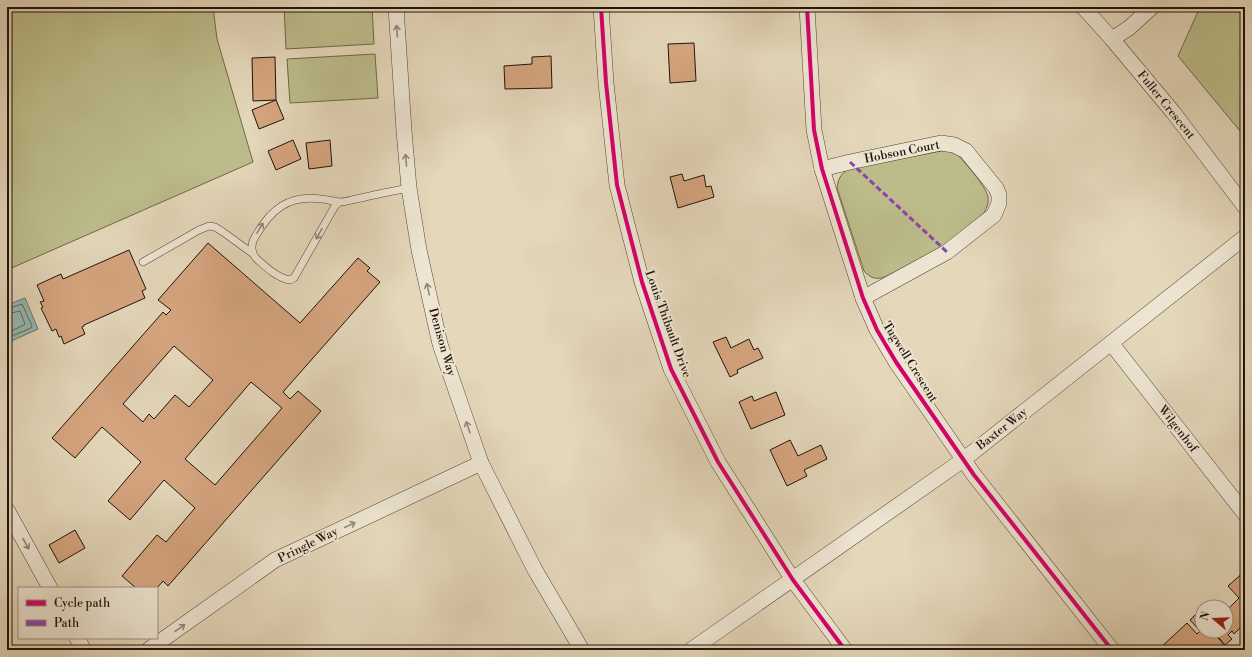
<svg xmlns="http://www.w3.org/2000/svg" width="1252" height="657" viewBox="0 0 1252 657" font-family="'Libre Bodoni',serif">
<rect width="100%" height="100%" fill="#e4d7ba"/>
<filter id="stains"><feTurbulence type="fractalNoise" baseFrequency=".005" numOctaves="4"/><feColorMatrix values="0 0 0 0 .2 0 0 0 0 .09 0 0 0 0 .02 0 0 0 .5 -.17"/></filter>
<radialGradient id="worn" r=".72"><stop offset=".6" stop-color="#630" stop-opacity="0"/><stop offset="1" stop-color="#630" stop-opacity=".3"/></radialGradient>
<g fill="#bcbc8a" stroke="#6e674a">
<polygon points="7,7 213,7 217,39 253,162 7,270"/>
<polygon points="284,7 372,7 374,44 286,49"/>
<polygon points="1200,7 1245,7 1245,137 1178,56"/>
<polygon points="375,54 378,98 290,103 287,59"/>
<path d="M946,150L952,152L958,155C965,163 986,186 988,197C989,203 987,207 984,213L944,246L885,277C876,280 870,278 864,271L837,188C838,179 841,174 848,169Z"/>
</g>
<polygon fill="#95b9b3" stroke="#67766f" points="25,298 38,329 7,343 7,305"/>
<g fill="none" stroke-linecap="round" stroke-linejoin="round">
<g stroke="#5b665e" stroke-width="1">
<polyline points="7,309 22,304 32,326 31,328 7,338"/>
<polyline points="7,314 20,311 25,324 24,325 7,333"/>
</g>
</g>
<g fill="#d5a57f" stroke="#21120a" fill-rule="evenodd">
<polygon points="694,43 696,81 670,83 668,44"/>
<polygon points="551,56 552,88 505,89 504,66 532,64 532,57"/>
<polygon points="275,57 276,100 253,101 252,58"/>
<polygon points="276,100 284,119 259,129 252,110"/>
<polygon points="293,140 301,159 276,170 268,151"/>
<polygon points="330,140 332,166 309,169 306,143"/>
<polygon points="682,174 684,181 704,175 706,187 711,186 714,197 678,208 670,177"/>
<path d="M208,243L300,323L358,258L370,268L367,271L380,282L283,392L290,399L298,391L321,411L168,586L163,581L157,588H136L122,576L157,535L166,542L195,508L164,480L130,520L108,501L141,462L102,427L75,458L52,438L163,312L166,315L171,310L158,300ZM174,346L213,380L189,407L175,395L154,419L149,414L143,422L123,404ZM251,382L282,408L215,485L185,459Z"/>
<polygon points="129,250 146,289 142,291 145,298 84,325 84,326 82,327 85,334 64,344 61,336 59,337 56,329 52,331 41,308 43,307 40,302 44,301 37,285 61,274 63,279"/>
<polygon points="726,337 731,348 749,339 754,350 758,348 763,358 737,370 738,373 730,377 713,342"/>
<polygon points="776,392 785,415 751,429 739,402 752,396 754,401"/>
<polygon points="790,440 798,456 821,445 827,459 804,470 807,476 787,486 770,450"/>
<polygon points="75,530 85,548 59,563 49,545"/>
<polygon points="1245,571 1245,623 1234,634 1232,631 1228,635 1232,639 1225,645 1213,631 1226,631 1226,611 1239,598 1228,586"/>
<polygon points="1196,614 1202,620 1202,631 1212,631 1229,650 1158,650 1187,623 1197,634 1200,631 1190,620"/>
</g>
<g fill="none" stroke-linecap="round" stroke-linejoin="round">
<defs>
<g id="service">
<path d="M340,202L335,206L294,278L290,280C278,278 268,269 259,261C251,255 250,245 255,237C271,209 288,195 321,199C327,199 334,202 340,202C346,202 354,199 361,198C377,194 393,191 409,188"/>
<polyline points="143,262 199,230 209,226 215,227 223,232 252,253"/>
</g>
<g id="minor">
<polyline points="396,7 404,131 409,188 419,250 440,344 481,463 535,570 582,650"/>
<polyline points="601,7 606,83 617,185 642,282 671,369 718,462 793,580 845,650"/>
<polyline points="807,7 814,130 822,169 863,298 877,330 896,362 974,475 1112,650"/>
<polyline points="1083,7 1112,39 1173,112 1245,207"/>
<polyline points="1112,39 1129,28 1152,7"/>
<polyline points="822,169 850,162 941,143 954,145 966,151 996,188 999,195 999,203 994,215 947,252 863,298"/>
<polyline points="1111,343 1245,514"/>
<polyline points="7,510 50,588"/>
<polyline points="77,638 84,650"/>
<polyline points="148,650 275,560 481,463"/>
<polyline points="691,650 963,460 1245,237"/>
</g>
</defs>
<use href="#service" stroke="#524336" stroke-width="8"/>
<use href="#minor" stroke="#524336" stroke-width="16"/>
<use href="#service" stroke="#ede5d2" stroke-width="7"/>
<use href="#minor" stroke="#ede5d2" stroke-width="15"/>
<polyline stroke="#8e44ad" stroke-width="3" stroke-dasharray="6 3" stroke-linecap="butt" points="850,162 947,252"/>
<defs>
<g id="cycleway">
<polyline points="601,7 606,83 617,185 642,282 671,369 718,462 793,580 845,650"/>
<polyline points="807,7 814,130 822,169 863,298 877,330 896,362 974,475 1112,650"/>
</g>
</defs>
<use href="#cycleway" stroke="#ede5d2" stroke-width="6"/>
<use href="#cycleway" stroke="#d6006c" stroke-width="4"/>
</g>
<defs><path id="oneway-shaft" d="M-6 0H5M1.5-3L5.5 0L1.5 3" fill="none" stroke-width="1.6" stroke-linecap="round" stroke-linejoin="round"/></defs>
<g stroke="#918678">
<use href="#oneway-shaft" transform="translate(397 31) rotate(-94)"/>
<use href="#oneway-shaft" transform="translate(406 160) rotate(-95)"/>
<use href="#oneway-shaft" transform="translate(260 228) rotate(-59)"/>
<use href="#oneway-shaft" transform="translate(319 234) rotate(119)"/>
<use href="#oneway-shaft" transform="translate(428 289) rotate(-103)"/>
<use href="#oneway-shaft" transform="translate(468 427) rotate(-109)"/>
<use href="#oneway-shaft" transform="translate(350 525) rotate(-25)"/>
<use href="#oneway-shaft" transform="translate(26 544) rotate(61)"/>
<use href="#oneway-shaft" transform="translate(180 628) rotate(-35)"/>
</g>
<g text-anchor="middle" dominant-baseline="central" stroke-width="4" stroke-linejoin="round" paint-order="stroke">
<g font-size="12" fill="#21120a" stroke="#ede5d2">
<text transform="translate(1166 105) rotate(51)">Fuller Crescent</text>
<text transform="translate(902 152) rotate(-11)">Hobson Court</text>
<text transform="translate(668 324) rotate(70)">Louis Thibault Drive</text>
<text transform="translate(442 342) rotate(74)">Denison Way</text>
<text transform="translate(910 362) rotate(58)">Tugwell Crescent</text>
<text transform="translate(1002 429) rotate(-38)">Baxter Way</text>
<text transform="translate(1178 429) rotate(52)">Wilgenhof</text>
<text transform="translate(308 545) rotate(-26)">Pringle Way</text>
</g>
</g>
<rect width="1252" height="657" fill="none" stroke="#e4d7ba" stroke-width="24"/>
<rect x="8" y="8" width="1236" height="641" fill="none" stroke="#21120a" stroke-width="2"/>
<rect x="12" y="12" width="1228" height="633" fill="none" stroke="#21120a"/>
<rect x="18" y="587" width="140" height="52" fill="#ede5d2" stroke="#9b9182"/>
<rect x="26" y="600" width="20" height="6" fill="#d6006c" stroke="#9b9182"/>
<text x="54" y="607" font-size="12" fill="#21120a">Cycle path</text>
<rect x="26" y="620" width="20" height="6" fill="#8e44ad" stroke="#9b9182"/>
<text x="54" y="627" font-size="12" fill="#21120a">Path</text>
<g transform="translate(1214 619) rotate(289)"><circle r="19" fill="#ede5d2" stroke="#9b9182"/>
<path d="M0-3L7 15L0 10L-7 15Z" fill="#8f2418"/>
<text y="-6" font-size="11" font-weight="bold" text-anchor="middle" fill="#21120a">N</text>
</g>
<rect width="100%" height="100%" filter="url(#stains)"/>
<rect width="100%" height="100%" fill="url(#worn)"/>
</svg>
